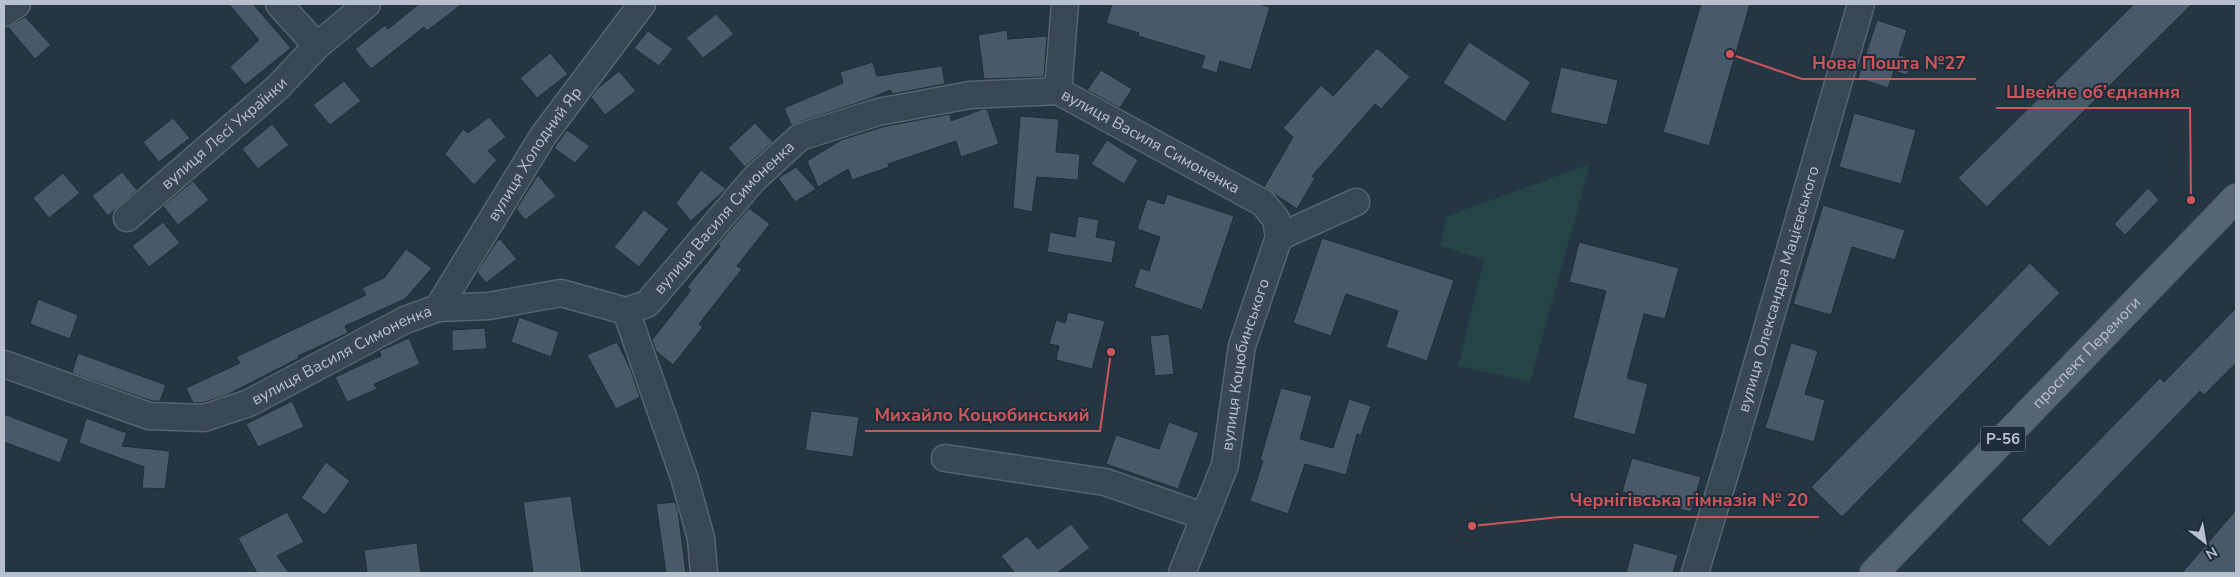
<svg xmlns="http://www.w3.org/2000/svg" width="2240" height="577" viewBox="0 0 2240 577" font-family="'Nunito Sans',sans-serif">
<rect width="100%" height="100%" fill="#243544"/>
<polygon fill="#264445" points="1590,164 1530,382 1458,366 1484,260 1440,246 1447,216"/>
<g fill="#48596a" stroke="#202d3a">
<polygon points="229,4 253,4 291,48 245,85 230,67 259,40"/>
<polygon points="419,4 462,4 427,31 424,27 371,69 355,49 385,25 388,29"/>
<polygon points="1112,4 1259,4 1270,7 1251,70 1220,61 1217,73 1201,68 1205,56 1138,36 1139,33 1106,23"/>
<polygon points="1701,4 1750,4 1709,146 1663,132"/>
<polygon points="2134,4 2192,4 1987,207 1958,178"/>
<polygon points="716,14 734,34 703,58 686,38"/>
<polygon points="25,17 51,45 35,59 8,27"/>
<polygon points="1877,20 1907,30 1899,55 1913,59 1907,75 1894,71 1888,88 1858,78"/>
<polygon points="1007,30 1008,39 1047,36 1044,77 984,79 978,35"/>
<polygon points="648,31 673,49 659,66 634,48"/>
<polygon points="1469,42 1531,82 1505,122 1443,83"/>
<polygon points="1377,48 1410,77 1381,109 1375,104 1312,176 1315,178 1297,209 1264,187 1293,137 1283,128 1321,85 1333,96"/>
<polygon points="550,53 568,74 537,98 520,78"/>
<polygon points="873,62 877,76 942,66 945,84 892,94 890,90 869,99 791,125 784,108 843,83 840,72"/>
<polygon points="1561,67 1618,80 1607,125 1550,113"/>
<polygon points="1101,70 1132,89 1120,108 1087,90"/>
<polygon points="619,71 636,91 605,115 591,97 598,88"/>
<polygon points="344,81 361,101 330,125 313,105"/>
<polygon points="983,109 987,109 999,144 961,157 956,141 888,164 889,167 852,180 848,169 818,187 807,161 841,140 882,127 950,114 951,121"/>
<polygon points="1854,113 1916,130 1901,184 1839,167"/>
<polygon points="1020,116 1059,119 1056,152 1080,154 1078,180 1037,177 1032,212 1013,208"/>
<polygon points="489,117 506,137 488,151 497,160 474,185 445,154 463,129 468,133"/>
<polygon points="173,118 190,138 159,162 143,142"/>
<polygon points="755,123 773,142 745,167 728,148"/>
<polygon points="272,124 289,145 258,169 242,149"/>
<polygon points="567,130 590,146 575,163 554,148"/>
<polygon points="1107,140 1138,160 1124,184 1091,164"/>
<polygon points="796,167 816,189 795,202 778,178"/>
<polygon points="701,170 726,189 691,221 676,203"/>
<polygon points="122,172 137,190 108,216 92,196"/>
<polygon points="63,173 80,193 49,218 33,198"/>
<polygon points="538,175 556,196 525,220 516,209"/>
<polygon points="193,181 209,200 178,225 163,206"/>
<polygon points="2148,188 2159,200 2125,235 2114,224"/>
<polygon points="1167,194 1234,216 1202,310 1134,287 1140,268 1149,271 1160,237 1137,229 1147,199 1164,204"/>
<polygon points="1823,205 1905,230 1895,260 1852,247 1831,315 1793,304"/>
<polygon points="749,208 770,224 737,266 742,269 699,324 703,327 673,365 656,351 652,340 691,290 687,287 720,246 718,244"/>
<polygon points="644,210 669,229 639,267 614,247"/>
<polygon points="1078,216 1099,220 1096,237 1116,241 1112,263 1047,252 1050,232 1075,237"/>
<polygon points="163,222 180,243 149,267 132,246"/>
<polygon points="1322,238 1454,280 1427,361 1386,347 1398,311 1346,294 1331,336 1293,323"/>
<polygon points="500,239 517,259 486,283 477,272 496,242"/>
<polygon points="1579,242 1679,268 1665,319 1644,314 1627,378 1648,384 1635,435 1573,418 1606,291 1569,282"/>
<polygon points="406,249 432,268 405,299 345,326 348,333 298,356 299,358 227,395 202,403 193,403 186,388 240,363 236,357 366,295 362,288 384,278"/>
<polygon points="2030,263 2060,293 1842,517 1811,487"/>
<polygon points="38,299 78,315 70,339 30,324"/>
<polygon points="2236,308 2236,363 2204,395 2200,391 2049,547 2021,520 2160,378 2164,382"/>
<polygon points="1068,312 1105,321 1092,369 1056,360 1059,346 1049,344 1056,320 1065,323"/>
<polygon points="519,317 559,332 551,357 511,342"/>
<polygon points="485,328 487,349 452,351 452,330"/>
<polygon points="1169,334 1174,374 1155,376 1150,336"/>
<polygon points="409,338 420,364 374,384 377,389 347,402 335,377 381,356 379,351"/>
<polygon points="617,342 630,368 640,397 616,409 587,355"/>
<polygon points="1791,343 1818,351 1805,394 1825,400 1814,442 1765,428"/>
<polygon points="78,353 166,385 160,401 152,401 72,373"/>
<polygon points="1281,388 1312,396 1300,439 1333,448 1349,399 1371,406 1361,435 1357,434 1346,475 1305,464 1288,514 1250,501 1263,461 1260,460"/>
<polygon points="292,401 304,427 258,447 246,424"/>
<polygon points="811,411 859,417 853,457 805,450"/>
<polygon points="4,414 69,439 60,463 4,442"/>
<polygon points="86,418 127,433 122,446 170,451 165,489 142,488 144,467 79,443"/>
<polygon points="1169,422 1199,433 1178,489 1106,464 1116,435 1159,449"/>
<polygon points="1632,458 1701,477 1691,512 1622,492"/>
<polygon points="326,462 350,481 325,515 301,498"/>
<polygon points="571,496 582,573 533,573 523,502"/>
<polygon points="675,502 678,510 686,573 666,573 656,504"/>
<polygon points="2236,510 2236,573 2182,573"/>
<polygon points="287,512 304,542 277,556 289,573 257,573 238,538"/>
<polygon points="1071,524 1090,548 1057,573 1015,573 1001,556 1027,536 1038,549"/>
<polygon points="417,543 421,573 367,573 364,550"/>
<polygon points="1634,543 1678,555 1673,573 1626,573"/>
</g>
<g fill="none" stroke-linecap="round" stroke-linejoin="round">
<defs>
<g id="minor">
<polyline points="279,4 317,46"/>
<polyline points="4,13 17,4"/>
<polyline points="1058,91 1065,4"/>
<path id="s1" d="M127,218L277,88L317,46L367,4"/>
<path id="s2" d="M438,308L543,136L642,4"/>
<polyline points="626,311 684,477 701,538 704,573"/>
<path id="s3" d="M4,364L149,416L204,418L249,403L405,320L438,308L489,306L561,293L626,311L647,304L754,179L800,137L878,112L970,95L1058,91L1263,203L1276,219L1279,237"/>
<polyline points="945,458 1105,482 1203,516"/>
<path id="s4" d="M1182,573L1225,465L1242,346L1279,237L1356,202"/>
<path id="s5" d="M1695,573L1736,437L1861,4"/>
</g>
<g id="major">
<path id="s6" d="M1874,573L2236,198"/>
</g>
</defs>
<use href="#minor" stroke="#576470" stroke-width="29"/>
<use href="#major" stroke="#46525f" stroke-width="30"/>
<use href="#minor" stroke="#394653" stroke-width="26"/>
<use href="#major" stroke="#576573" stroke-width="28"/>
</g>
<g text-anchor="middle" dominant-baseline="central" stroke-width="4" stroke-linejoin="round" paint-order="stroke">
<rect fill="#1e2b39" stroke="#8894a1" stroke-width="1" x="1980.5" y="426.5" width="45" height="25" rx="4"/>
<g font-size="15" font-weight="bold" fill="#b6c1cd">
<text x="2003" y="439">Р-56</text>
</g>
<g font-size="16" fill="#b6c1cd" stroke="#1e2b39">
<text stroke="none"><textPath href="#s1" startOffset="129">вулиця Лесі Українки</textPath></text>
<text stroke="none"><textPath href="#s3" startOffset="1278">вулиця Василя Симоненка</textPath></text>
<text stroke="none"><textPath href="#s2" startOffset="182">вулиця Холодний Яр</textPath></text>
<text stroke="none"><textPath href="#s3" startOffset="798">вулиця Василя Симоненка</textPath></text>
<text stroke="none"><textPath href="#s5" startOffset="296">вулиця Олександра Мацієвського</textPath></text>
<text stroke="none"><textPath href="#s6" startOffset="306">проспект Перемоги</textPath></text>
<text stroke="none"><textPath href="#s3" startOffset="361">вулиця Василя Симоненка</textPath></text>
<text stroke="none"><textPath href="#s4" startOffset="219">вулиця Коцюбинського</textPath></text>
</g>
</g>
<path fill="none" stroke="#cc565a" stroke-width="2" d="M1730 54L1802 79H1976M2191 200L2190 108H1996M1111 352L1100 431H865M1472 526L1560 517H1819"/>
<g fill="#cc565a" stroke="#1e2b39" stroke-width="2">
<circle cx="1730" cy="54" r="5"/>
<circle cx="2191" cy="200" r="5"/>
<circle cx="1111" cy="352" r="5"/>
<circle cx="1472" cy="526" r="5"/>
</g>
<g font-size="18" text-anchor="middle" font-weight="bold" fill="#cc565a" stroke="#1e2b39" stroke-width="4" stroke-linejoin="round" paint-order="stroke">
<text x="1889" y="69">Нова Пошта №27</text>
<text x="2093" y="98">Швейне об’єднання</text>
<text x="982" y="421">Михайло Коцюбинський</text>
<text x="1689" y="506">Чернігівська гімназія № 20</text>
</g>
<rect width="2240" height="577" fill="none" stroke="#b6c1cd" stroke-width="10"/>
<g transform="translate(2205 542) rotate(149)" stroke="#1e2b39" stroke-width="4" paint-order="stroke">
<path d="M0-4L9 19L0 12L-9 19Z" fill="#b6c1cd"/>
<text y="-8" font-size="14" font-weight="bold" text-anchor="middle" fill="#b6c1cd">N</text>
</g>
</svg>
